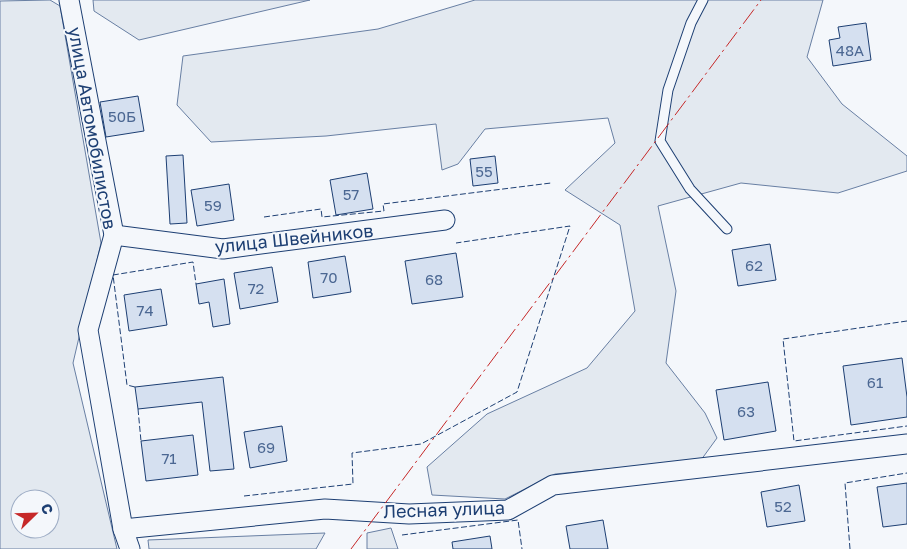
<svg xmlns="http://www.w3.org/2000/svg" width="907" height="549" viewBox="0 0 907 549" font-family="'Golos Text',sans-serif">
<rect width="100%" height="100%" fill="#f4f7fb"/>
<g fill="#e3e9f0" stroke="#687fa3" fill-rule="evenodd">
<path d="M50,0L60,6L101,243L73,363L117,549H0V1ZM20,499H50V529H20Z"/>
<polygon points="93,0 310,0 139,40 94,11"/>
<polygon points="475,0 823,0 807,57 842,104 907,156 907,171 838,193 741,183 658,206 676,291 666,363 705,413 717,438 701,460 555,474 505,499 432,495 427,467 487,414 587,368 635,311 620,225 565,190 615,143 608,118 485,129 458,164 442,170 436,124 326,136 211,142 177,105 183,56 378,29"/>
<polygon points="391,528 398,549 367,549 367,533"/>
<polygon points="325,533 316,549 149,549 148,540"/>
</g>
<g fill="#d5e0f0" stroke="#1d3f73">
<polygon points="866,23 871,60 833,66 829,40 840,38 838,27"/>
<polygon points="138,96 144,131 106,137 100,102"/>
<polygon points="183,155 187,223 170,224 166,156"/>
<polygon points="495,156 498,183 473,186 470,159"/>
<polygon points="367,173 373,209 336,215 330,180"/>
<polygon points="229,184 234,220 197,226 191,190"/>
<polygon points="770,244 776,280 738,286 732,250"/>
<polygon points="456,253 463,297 412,304 405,261"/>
<polygon points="345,256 351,292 313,298 308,262"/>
<polygon points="272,267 278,302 240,309 234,273"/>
<polygon points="224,279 230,324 213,327 209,302 199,304 196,284"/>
<polygon points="161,289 167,325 129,331 124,295"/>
<polygon points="902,358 907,397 907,417 851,425 843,366"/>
<polygon points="223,377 234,469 210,471 202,402 138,409 135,387"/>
<polygon points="768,382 776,431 724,440 716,390"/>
<polygon points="282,426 287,461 250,468 244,432"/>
<polygon points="193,435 198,475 146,481 141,441"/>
<polygon points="907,483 907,524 883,527 877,487"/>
<polygon points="799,485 805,521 767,527 761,492"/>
<polygon points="603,520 608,549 570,549 566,526"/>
<polygon points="490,536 492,549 453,549 452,542"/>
</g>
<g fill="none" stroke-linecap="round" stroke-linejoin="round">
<defs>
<polyline id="lane" points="703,0 691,23 668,90 660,141 690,189 727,229"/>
<g id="street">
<polyline points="69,0 114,235 88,330 123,529 130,549"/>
<polyline points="114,235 223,249 445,220"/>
<polyline points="123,529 325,509 409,514 508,510 553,485 907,444"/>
</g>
</defs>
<use href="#lane" stroke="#1d3f73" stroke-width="11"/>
<use href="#street" stroke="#1d3f73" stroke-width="21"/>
<use href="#lane" stroke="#f4f7fb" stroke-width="9"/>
<use href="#street" stroke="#f4f7fb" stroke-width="19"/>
<g stroke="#1d3f73" stroke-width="1" stroke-dasharray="6 2.5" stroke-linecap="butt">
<polyline points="264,217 321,209 322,217 384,211 383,204 551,183"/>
<polyline points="907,321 783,339 794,441 907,426"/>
<polyline points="135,387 127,385 113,275 193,262 196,284"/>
<polyline points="138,409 141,441"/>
<polyline points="244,496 353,484 352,453 421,444 517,392 570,226 456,243"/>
<polyline points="402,535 518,520 522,549"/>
<polyline points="850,549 845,483 907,473"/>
</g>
<polyline stroke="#c62828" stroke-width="1" stroke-dasharray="18 4 2.5 4" stroke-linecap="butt" points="351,549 761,0"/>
</g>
<g text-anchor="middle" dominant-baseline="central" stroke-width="4" stroke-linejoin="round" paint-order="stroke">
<g font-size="15" fill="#4b6792">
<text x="850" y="50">48А</text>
<text x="122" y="116">50Б</text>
<text x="484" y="171">55</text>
<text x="351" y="194">57</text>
<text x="213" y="205">59</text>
<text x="754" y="265">62</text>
<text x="329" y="277">70</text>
<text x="434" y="279">68</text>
<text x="256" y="288">72</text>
<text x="145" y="310">74</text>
<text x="875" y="382">61</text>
<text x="746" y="411">63</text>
<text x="266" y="447">69</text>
<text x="169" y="458">71</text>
<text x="783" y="506">52</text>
</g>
<g font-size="18" fill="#1d3f73" stroke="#f4f7fb">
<text transform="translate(93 128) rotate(80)">улица Автомобилистов</text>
<text transform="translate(294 238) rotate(-6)">улица Швейников</text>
<text transform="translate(444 509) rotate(-2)">Лесная улица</text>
</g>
</g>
<g transform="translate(35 514) rotate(67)"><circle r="24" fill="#f4f7fb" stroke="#9eadc5"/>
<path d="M0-4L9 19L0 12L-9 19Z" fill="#c62828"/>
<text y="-8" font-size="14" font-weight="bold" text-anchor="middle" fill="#1d3f73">С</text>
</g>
</svg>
